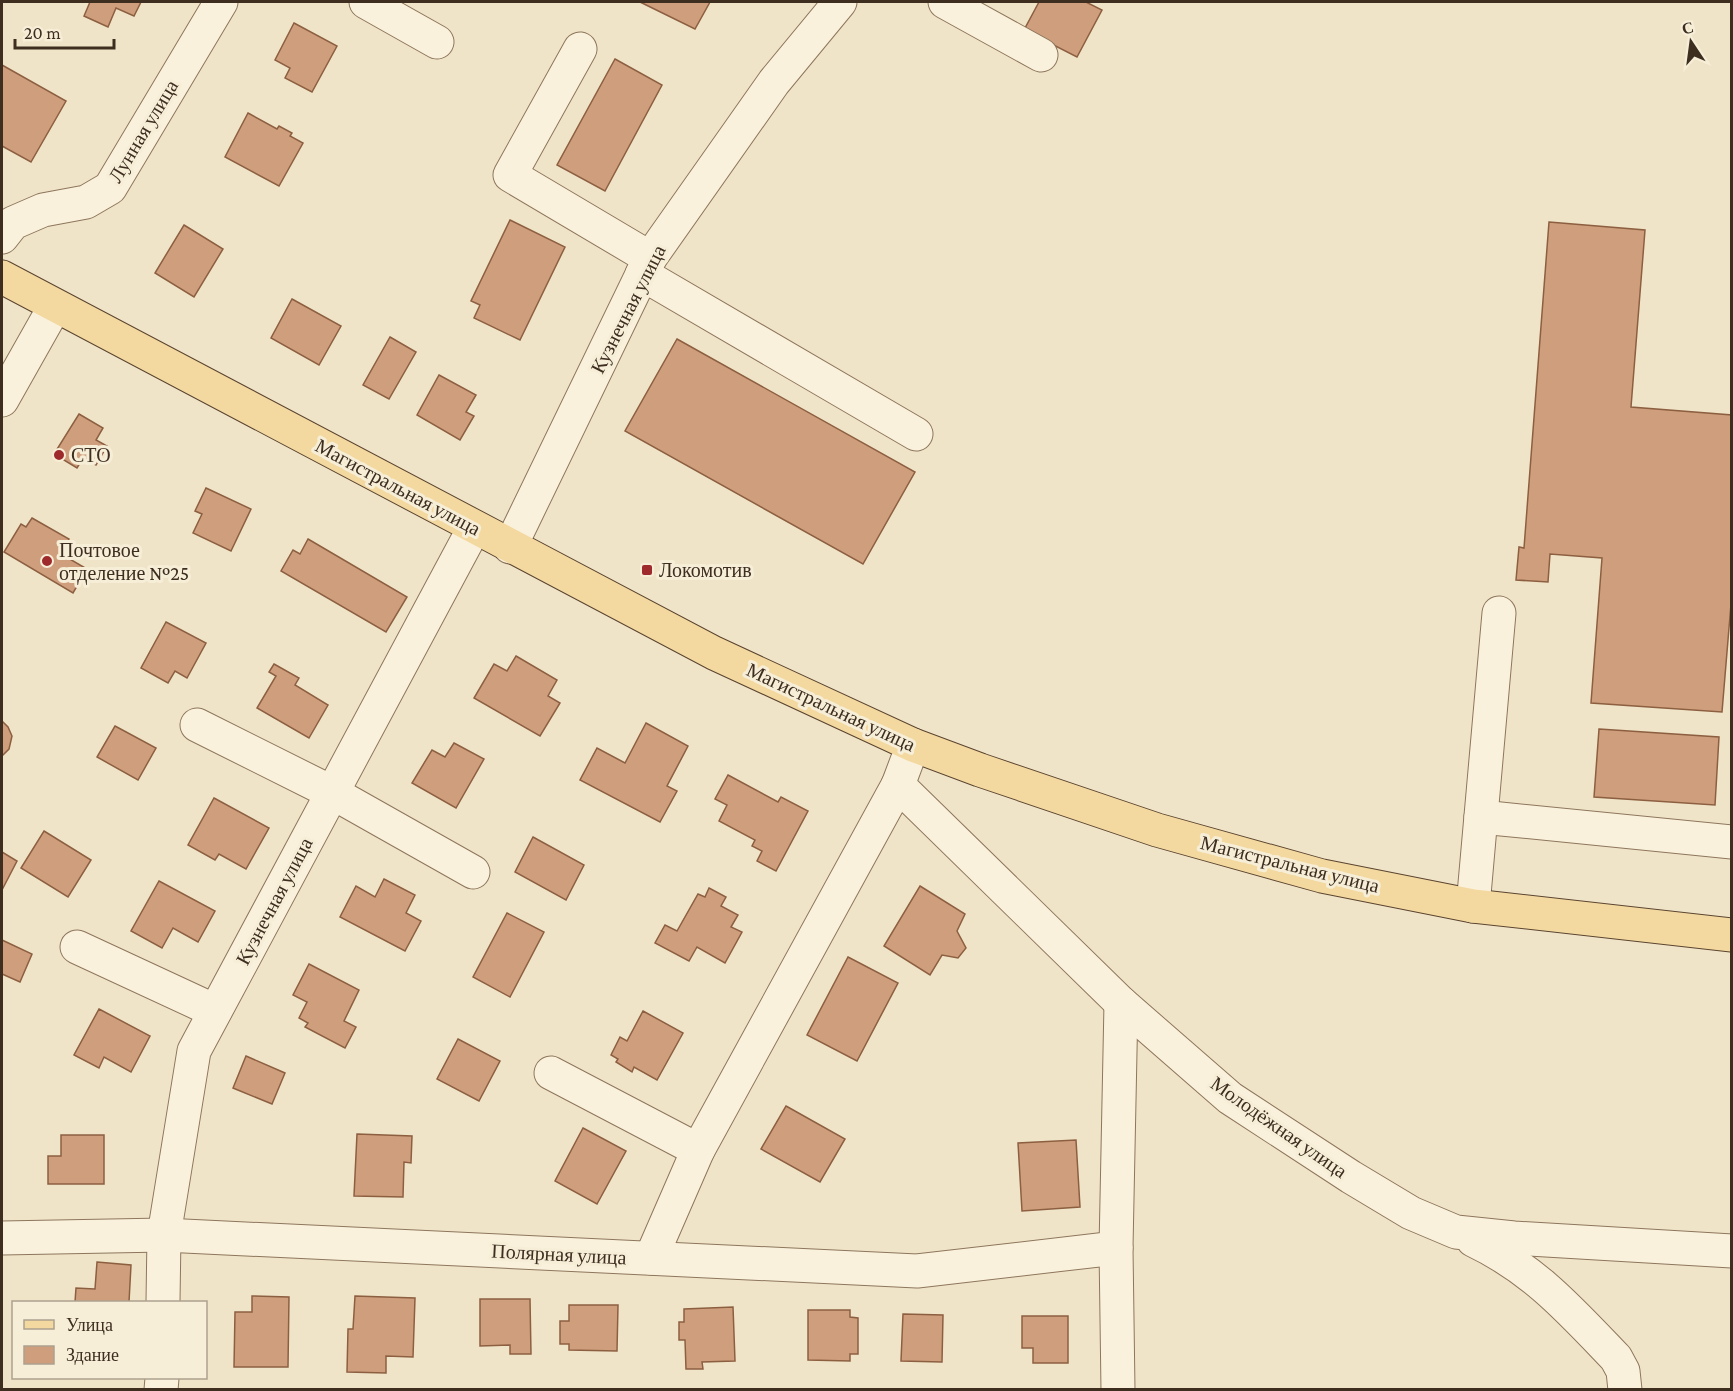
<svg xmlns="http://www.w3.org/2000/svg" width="1733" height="1391" viewBox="0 0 1733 1391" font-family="'Crimson Pro',serif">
<rect width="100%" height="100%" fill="#f0e4c8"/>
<g fill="#cf9f7d" stroke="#8d5f41" stroke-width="1.5">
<polygon points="90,2 141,2 134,16 116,8 108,27 84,16"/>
<polygon points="640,2 710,2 695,29"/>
<polygon points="1039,2 1086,2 1102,10 1077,57 1024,30"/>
<polygon points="294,23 337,46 312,92 285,78 290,68 275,60"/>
<polygon points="615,59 662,85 605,191 557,165"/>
<polygon points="2,65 66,101 31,162 2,146"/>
<polygon points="248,113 277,129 279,126 292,133 290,136 303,143 279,186 225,157"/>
<polygon points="510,220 565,247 520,340 474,318 480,305 471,301"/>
<polygon points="1549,222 1645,230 1631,407 1732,415 1732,592 1722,712 1591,703 1602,558 1550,554 1548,582 1516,580 1519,547 1524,548"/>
<polygon points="184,225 223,249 194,297 155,273"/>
<polygon points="292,299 341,326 319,365 271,338"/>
<polygon points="390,337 416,352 389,399 363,385"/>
<polygon points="677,339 915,472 863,564 625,431"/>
<polygon points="439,375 476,395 466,412 474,416 460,440 417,415"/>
<polygon points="79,414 103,428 96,440 107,446 96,465 83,458 77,468 54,454"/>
<polygon points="206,488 251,509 231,551 193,533 202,514 195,511"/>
<polygon points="32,518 69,539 61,554 87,569 73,593 4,552 21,524 26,527"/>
<polygon points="308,539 407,597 386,632 281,571 293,550 300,554"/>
<polygon points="166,622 206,643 187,678 175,671 168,683 141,668"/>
<polygon points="516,656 557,680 548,696 560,703 540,736 474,698 494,664 507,671"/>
<polygon points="274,664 299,678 295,685 328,705 309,738 257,708 276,676 269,672"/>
<polygon points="2,721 8,727 12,736 9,749 2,756"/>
<polygon points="646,723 688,746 667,786 677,791 660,822 580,780 597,748 625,763"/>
<polygon points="115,726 156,748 138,780 97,757"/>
<polygon points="1599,729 1719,737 1715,805 1594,797"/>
<polygon points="454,743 484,759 456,808 412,783 432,750 445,757"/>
<polygon points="728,775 778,802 781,797 808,811 776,871 757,861 762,851 752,846 755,840 719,821 727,805 715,799"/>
<polygon points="214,798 269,828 246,869 219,854 215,860 188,845"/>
<polygon points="44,831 91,860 68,897 21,868"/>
<polygon points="533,837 584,865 566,900 515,872"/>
<polygon points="2,852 17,861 2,890"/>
<polygon points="384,879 415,895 406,913 421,921 405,951 340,917 356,886 375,897"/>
<polygon points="159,881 215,911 198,942 173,928 162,948 131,931"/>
<polygon points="920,886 965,914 957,931 966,948 958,958 942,955 930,975 884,946"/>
<polygon points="709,888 726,897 721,906 738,915 731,927 742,932 725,963 697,947 689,961 655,943 665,925 677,931 698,894 705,897"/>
<polygon points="507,913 544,932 510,997 473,977"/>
<polygon points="2,940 32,954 20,982 2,974"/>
<polygon points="848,957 898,983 857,1061 807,1035"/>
<polygon points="309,964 359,990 344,1021 356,1027 345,1048 305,1027 308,1023 299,1018 307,1002 293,995"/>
<polygon points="99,1009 150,1036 131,1072 104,1057 99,1068 74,1055"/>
<polygon points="643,1011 683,1033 657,1080 634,1067 632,1072 616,1062 618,1059 611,1055 620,1037 627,1041"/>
<polygon points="458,1039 500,1061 479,1101 437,1079"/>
<polygon points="246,1056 285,1073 272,1104 233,1088"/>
<polygon points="786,1106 845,1139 820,1182 761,1149"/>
<polygon points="583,1128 626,1151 597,1204 555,1181"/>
<polygon points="357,1134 412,1136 411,1163 404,1162 403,1197 354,1196"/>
<polygon points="61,1135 104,1135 104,1184 48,1184 48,1156 61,1156"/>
<polygon points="1076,1140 1080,1207 1022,1211 1018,1143"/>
<polygon points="97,1262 131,1265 129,1302 75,1302 76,1288 95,1289"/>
<polygon points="252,1296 289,1297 288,1367 234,1367 235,1312 252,1312"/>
<polygon points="355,1296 415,1298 413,1357 386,1356 386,1373 347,1372 348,1329 353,1329"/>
<polygon points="480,1299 530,1299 531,1354 510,1354 510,1345 480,1346"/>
<polygon points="569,1305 618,1305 617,1351 569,1350 569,1344 560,1344 560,1321 569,1321"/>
<polygon points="733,1307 735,1361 702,1362 703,1369 686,1369 685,1340 679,1340 679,1322 684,1322 684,1309"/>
<polygon points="808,1310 850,1310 850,1317 858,1318 858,1354 850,1354 850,1361 808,1360"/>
<polygon points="903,1314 943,1315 942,1362 901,1361"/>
<polygon points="1022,1316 1068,1316 1068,1363 1033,1363 1033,1348 1022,1348"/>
</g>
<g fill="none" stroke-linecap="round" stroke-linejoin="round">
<defs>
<g id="minor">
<polyline points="366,2 437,42"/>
<polyline points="945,2 1041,55"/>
<polyline points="580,49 510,175 650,258"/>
<polyline points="2,237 13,223 43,210 86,202 110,188 221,2"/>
<polyline points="642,274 916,434"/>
<polyline points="2,400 55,306"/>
<polyline points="510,547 650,258 774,82 840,2"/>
<polyline points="197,725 333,793 473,872"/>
<polyline points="913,745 898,785 1121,1003 1230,1098 1351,1177 1411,1213 1456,1232 1514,1238 1732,1251"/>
<polyline points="1481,817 1732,842"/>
<polyline points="1473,906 1499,613"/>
<polyline points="77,947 215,1011"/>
<polyline points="551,1073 698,1150"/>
<polyline points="2,1238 164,1235 917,1271 1116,1248"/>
<path d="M1473,1240C1534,1269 1570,1310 1616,1358L1623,1371L1625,1390"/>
<polyline points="651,1258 698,1150 898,785"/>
<polyline points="163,1302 164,1235 194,1051 474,528"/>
<polyline points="161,1390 162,1378"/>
<polyline points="1118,1390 1116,1248 1121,1003"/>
</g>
<polyline id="major" points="2,277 714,653 913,745 980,770 1157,830 1322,876 1473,906 1732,935"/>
</defs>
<use href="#minor" stroke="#8d765c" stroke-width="35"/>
<use href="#major" stroke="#5b4430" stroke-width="35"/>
<use href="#minor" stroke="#faf1dc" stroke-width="33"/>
<use href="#major" stroke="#f3d9a0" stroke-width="33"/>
</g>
<g fill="#9e2a2b" stroke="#f7eed8" stroke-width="2">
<circle cx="59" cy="455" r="6"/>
<circle cx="47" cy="561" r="6"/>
<rect x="641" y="564" width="12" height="12" rx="3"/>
</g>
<g text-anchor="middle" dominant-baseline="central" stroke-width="6" stroke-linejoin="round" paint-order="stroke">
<g font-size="20" fill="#3d2e20" stroke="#f7eed8">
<text transform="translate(143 131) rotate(-59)">Лунная улица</text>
<text transform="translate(628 309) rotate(-63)">Кузнечная улица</text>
<text transform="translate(398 487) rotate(28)">Магистральная улица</text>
<text transform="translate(831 707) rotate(25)">Магистральная улица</text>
<text transform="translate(1290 864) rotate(14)">Магистральная улица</text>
<text transform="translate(274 901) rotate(-62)">Кузнечная улица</text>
<text transform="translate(1279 1127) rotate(35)">Молодёжная улица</text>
<text transform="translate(559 1254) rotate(3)">Полярная улица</text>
</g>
<g font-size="20" fill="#3d2e20" stroke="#f7eed8" text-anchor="start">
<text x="71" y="455">СТО</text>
<text x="59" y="550">Почтовое<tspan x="59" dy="23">отделение №25</tspan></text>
<text x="659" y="570">Локомотив</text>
</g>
</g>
<rect width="1733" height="1391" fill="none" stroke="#3d2e20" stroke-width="6"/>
<rect x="12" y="1301" width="195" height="78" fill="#f7eed8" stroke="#ada18e" stroke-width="1.5"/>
<rect x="24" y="1320" width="30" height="9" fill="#f3d9a0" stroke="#ada18e" stroke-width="1.5"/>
<text x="66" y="1331" font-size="18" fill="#3d2e20">Улица</text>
<rect x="24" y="1346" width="30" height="18" fill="#cf9f7d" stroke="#ada18e" stroke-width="1.5"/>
<text x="66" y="1361" font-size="18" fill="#3d2e20">Здание</text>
<g transform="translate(1691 42) rotate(347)" stroke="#f7eed8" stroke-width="4.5" paint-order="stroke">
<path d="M0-4.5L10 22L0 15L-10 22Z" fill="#3d2e20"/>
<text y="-9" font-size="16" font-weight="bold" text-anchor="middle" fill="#3d2e20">С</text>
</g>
<path d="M15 39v9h99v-9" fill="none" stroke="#3d2e20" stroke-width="3"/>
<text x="24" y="39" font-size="18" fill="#3d2e20" stroke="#f7eed8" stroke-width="4.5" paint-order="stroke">20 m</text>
</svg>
